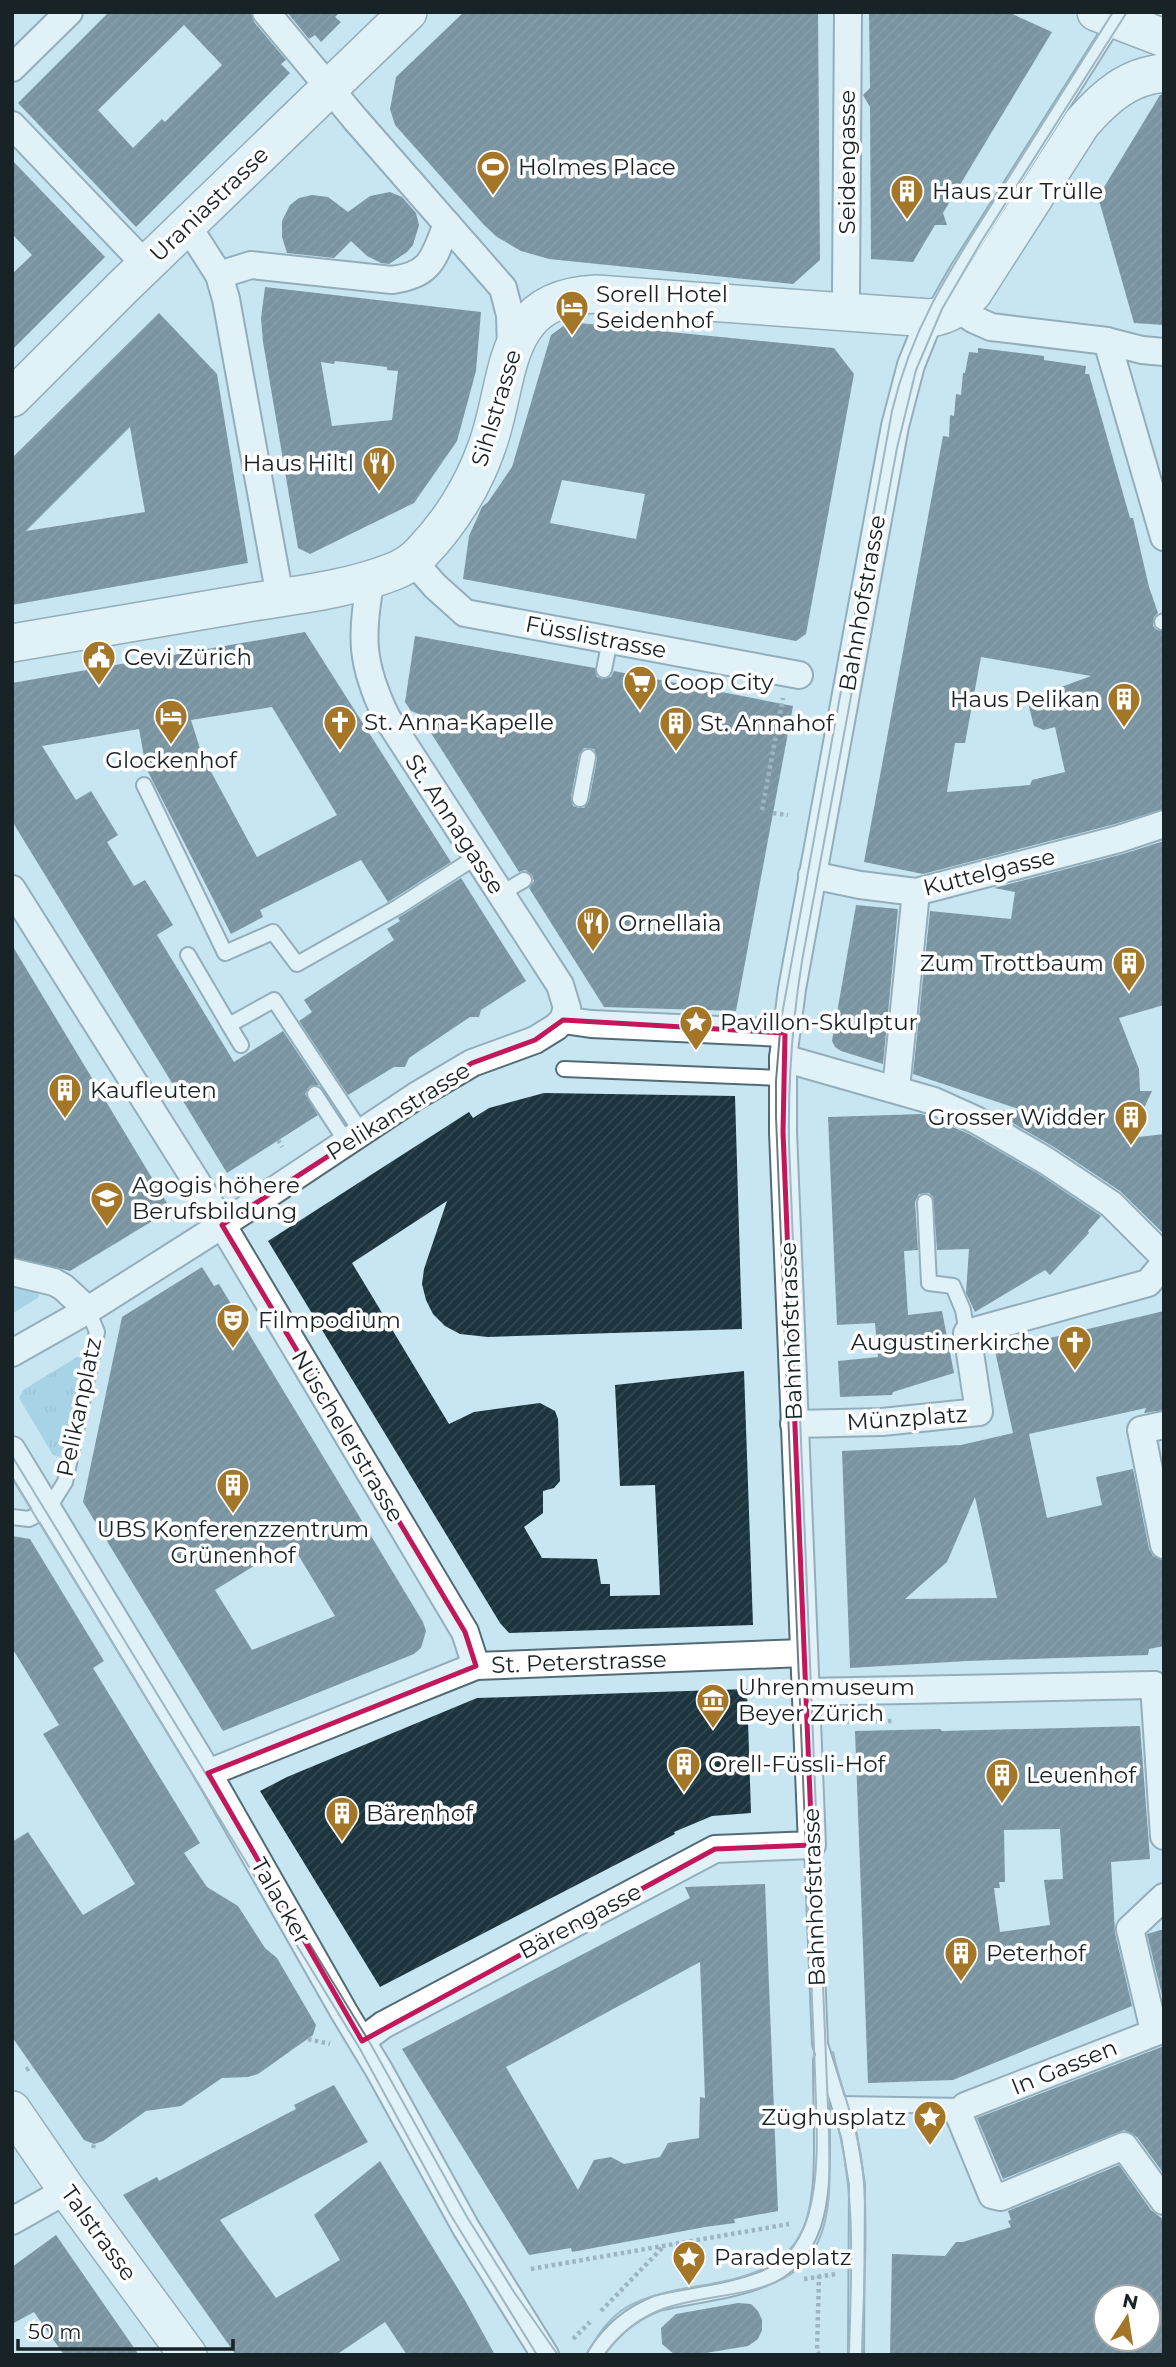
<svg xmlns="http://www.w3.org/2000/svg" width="1176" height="2367" viewBox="0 0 1176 2367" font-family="Montserrat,sans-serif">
<defs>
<pattern id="grass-tufts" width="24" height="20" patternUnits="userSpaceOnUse" patternTransform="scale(1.75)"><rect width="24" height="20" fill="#7dbcd8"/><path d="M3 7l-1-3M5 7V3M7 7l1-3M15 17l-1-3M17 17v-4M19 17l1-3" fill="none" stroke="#6ba1b9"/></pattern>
<pattern id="building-hatch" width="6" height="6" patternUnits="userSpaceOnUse" patternTransform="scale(1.75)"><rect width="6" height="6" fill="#1c343e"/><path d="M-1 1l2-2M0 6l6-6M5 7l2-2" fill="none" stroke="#344951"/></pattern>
</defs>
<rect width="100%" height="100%" fill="#c8e5f2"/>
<g fill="url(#grass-tufts)">
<polygon points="12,1285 38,1291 39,1297 12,1314"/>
<polygon points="77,1357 82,1358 61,1457 53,1455 19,1398 23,1390"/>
</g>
<g fill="url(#building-hatch)" fill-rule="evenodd">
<path d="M109,12H251L254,22L286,60L281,64L290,73L136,227L18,103ZM184,25L222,65L165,122L162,119L133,148L98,110Z"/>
<polygon points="287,12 340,12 335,17 341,22 321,42 315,35 309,39"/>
<polygon points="464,12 818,12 820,260 793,284 549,259 521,251 497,237 484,225 395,125 390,109 396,77"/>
<polygon points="869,12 1008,12 1052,32 943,213 947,225 935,225 913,262 871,259 870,107 863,95 870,88"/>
<polygon points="1164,94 1164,325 1134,323 1098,197 1160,95"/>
<polygon points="12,160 105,257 12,350 12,274 32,255 12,234"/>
<polygon points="390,192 402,197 416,213 419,225 413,245 407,252 389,264 381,263 367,256 351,241 334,258 287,253 282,237 282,221 290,205 299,198 312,195 328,197 348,212 370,196"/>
<path d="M265,287L481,312L476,371L457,441L414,503L310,554L298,548L263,342L261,318ZM335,361L387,367V370L398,371L392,420L332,426L321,362L334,364Z"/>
<path d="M159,313L217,374L248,563L12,605V458ZM130,427L145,512L26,531Z"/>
<path d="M569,322L834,348L854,374L806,634L796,641L463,579L469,536L482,507L488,502L512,467L551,335ZM562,480L645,494L636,539L550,523Z"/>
<path d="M978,348L1044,356V360L1086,366L1085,374H1089L1130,518H1133L1149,587L1158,613L1154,617L1153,626L1157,630L1164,631V809L1115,824L923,874L864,862L943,436L949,437L950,415L954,416L956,394L961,395L963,373H965L969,352L978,353ZM981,657L1091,676L1034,697L1029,707L1034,726L1044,730L1055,727L1065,772L1032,780L1030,785L947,792L955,743H965Z"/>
<path d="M305,632L451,862L388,902L361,860L260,910L263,917L231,934L146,768L139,729L42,746L76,800L91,791L118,835L107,842L134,886L145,880L173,925L157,935L234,1062L283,1031L319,1085L310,1086L305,1094L318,1115L227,1173L12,821V683ZM272,707L337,815L257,857L202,755L191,720Z"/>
<path d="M415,636L595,668L597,677L603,679L611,677L614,671L793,706L736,1011L604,1007L529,888L534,881L532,875L525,870L519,872L419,714L411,711L405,702ZM584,748L594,749L597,759L589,801L584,808H579L573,806L571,797L579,755Z"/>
<polygon points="1164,841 1164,1005 1119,1018 1139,1069 1140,1091 1152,1091 1130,1138 1164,1134 1164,1234 1120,1191 1054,1147 992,1111 1022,1110 913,1074 930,911 1011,919 1015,892 994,888 1123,854"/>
<polygon points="461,878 526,981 481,1010 479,1017 470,1017 409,1058 405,1067 394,1067 348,1095 299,1021 312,1012 304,1000 394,940 387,929 400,921 398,918"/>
<polygon points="856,905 898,909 883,1064 841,1051 835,1047 832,1041"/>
<polygon points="12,945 167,1203 164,1214 70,1271 12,1257"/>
<polygon points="544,1093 735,1096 742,1329 488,1337 460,1334 445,1326 433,1314 426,1300 422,1284 424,1269 447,1201 352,1263 449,1424 474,1412 540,1403 555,1411 558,1419 560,1481 554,1488 543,1491 543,1513 524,1527 542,1558 597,1559 601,1584 610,1584 610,1596 660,1595 655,1485 620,1486 615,1385 744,1371 753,1625 509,1633 500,1623 268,1241 469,1112 473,1118 489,1108"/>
<polygon points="922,1114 969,1134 1037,1173 1101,1216 1088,1231 1089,1233 1050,1275 1045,1270 975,1312 966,1293 969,1249 937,1250 933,1197 929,1193 919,1194 915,1202 918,1250 904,1251 908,1315 942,1311 954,1373 893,1392 892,1395 840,1397 838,1361 878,1357 875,1323 837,1325 828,1117"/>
<path d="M202,1267L214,1286L219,1284L423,1622L426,1631L421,1648L414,1654L223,1731L83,1502L122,1317ZM291,1543L335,1616L252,1650L215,1590Z"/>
<path d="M1164,1311V1410L1144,1413L1146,1408L1029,1434L1047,1518L1102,1505L1096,1477L1133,1469L1149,1549L1153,1556L1164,1560V1646L1149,1649L1148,1655L967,1661L850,1668L842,1451L961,1445L1013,1433L995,1351ZM975,1497L997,1598L905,1599L947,1562Z"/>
<polygon points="12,1536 30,1539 104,1661 93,1668 200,1843 184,1853 207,1887 238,1906 265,1948 277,1958 316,2025 313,2035 258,2074 248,2077 222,2078 181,2106 146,2111 103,2141 94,2144 84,2140 12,2037 12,1842 28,1832 83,1915 135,1884 43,1734 59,1725 12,1648"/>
<polygon points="747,1689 751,1813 712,1816 674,1832 675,1834 380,1987 260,1791 287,1777 477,1698"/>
<path d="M1140,1726L1150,1859L1111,1862L1115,1933L1132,2006L953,2080L868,2083L855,1731L940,1729L942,1731ZM1060,1829L1063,1879L1044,1880L1050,1925L1000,1932L994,1888H1000L999,1882H1005L1004,1830Z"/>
<path d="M765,1884L778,2211L734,2219L735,2223L705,2227L572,2252L571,2248L529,2255L402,2049L690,1898L685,1887ZM700,1962L705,2098L700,2097L699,2138L668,2143L660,2157L624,2164L611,2157L594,2160L578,2190L506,2067Z"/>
<polygon points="1164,1929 1164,1994 1162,1995 1147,1934"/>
<polygon points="1164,2046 1164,2174 1137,2137 1124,2130 1003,2179 977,2118"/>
<polygon points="334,2085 368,2142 220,2220 276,2298 340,2260 314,2215 380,2161 466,2302 495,2355 407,2355 385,2322 336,2355 236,2355 123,2195 157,2177 159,2181 296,2109 294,2105"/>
<path d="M1119,2165L1151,2210L1164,2220V2355H890L892,2254L945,2256L956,2242H963L1011,2227L1008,2221L1011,2220L1008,2211ZM1106,2297H1148V2339H1106Z"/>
<polygon points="56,2235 139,2355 64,2355 34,2312 12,2324 12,2267"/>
<polygon points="738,2303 751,2304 758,2311 762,2320 762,2330 758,2339 748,2346 694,2355 675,2355 662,2344 661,2328 676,2314"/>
</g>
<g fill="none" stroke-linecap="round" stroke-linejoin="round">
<defs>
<g id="lane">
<polyline points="934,311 958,269 1116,20"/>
<polyline points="1162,622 1164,621"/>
<polyline points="604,670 610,640"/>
<polyline points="144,785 225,953 273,932 297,964 398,907 476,857"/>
<polyline points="580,799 588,757"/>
<polyline points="500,894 524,880"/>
<polyline points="188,955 229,1025 274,1000 362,1133"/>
<polyline points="229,1025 241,1045"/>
<polyline points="564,1069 783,1078"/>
<polyline points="315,1094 347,1143"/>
<polyline points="925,1202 929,1283 953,1286 963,1310 967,1333"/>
<polyline points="12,1517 29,1519 48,1509 65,1482 97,1332 88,1310"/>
<polyline points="812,1845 820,2044 849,2136 857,2185 856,2355"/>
<polyline points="839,2104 965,2106"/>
<path d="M595,2355C611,2330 630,2314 658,2303C693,2295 730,2292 763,2279C819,2257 822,2198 822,2146C822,2117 821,2088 821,2060"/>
</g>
<g id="street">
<polyline points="266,12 356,120 503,288 510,315 511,348"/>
<polyline points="12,68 69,12"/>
<polyline points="12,125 146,265"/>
<polyline points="187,225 219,275 226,299 280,597"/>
<path d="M219,275L251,265L392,280C432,275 434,257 447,224"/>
<polyline points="958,309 973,319 991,327 1107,341 1142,350 1164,352"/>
<polyline points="844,311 846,293 848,12"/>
<polyline points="1107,341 1164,537"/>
<polyline points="413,561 435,586 465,613 799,675"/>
<polyline points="812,875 860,885 916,892 1119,839 1164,824"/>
<polyline points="12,889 198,1184 465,1632 476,1666"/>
<polyline points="563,1020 591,1024 785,1033"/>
<polyline points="783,1058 934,1101 976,1120 1045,1160 1111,1204 1164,1257"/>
<polyline points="896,1089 916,892"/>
<polyline points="12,1272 54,1282 63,1287 88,1310"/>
<path d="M12,1353L88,1310L222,1225L416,1096L472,1063L535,1040L556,1027L563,1020L567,1008L560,985L387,718C361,665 360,636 371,579"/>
<polyline points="794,1424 882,1422 979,1412 967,1333 1148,1283 1164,1264"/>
<polyline points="1164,1425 1141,1430 1164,1545"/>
<polyline points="12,1450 208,1773 344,2012 379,2070 466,2228 545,2355"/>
<polyline points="1154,1685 1164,1836"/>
<polyline points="805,1692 1154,1685"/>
<polyline points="208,1773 476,1666 803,1653"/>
<polyline points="1164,2029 965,2106 959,2115 992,2195 1001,2197 1124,2146 1164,2201"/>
<polyline points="1154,2031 1130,1929 1164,1897"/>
<polyline points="362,2041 383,2025 715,1849 812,1845 783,1132 783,1058 792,989 895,426 911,365 930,318"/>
<polyline points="12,2221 67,2190"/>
</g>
<g id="secondary">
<polyline points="1096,12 1164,38"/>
<polyline points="12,398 123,287 408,12"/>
<path d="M12,643C90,630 169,616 247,603C295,595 346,590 392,572C403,568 414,561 422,552C450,523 473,486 486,449C512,381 497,298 596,294L930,318C950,315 960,307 973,293L1082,123C1105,97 1128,76 1164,73"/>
<polyline points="12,2110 67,2190 188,2355"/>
</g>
</defs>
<use href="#lane" stroke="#526c77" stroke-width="18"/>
<use href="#street" stroke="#526c77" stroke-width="30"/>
<use href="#secondary" stroke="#526c77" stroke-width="40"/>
<g stroke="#687b83" stroke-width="4.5" stroke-dasharray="3.5 3.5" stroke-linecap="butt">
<polyline points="762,810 783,698"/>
<polyline points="773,813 788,815"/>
<polyline points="278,1140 282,1147"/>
<polyline points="839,1722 892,1721"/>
<polyline points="308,2039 330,2044"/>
<polyline points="26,2070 33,2066"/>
<polyline points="93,2148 94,2144"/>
<polyline points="531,2269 789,2224"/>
<polyline points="804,2279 836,2274"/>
<polyline points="601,2311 663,2247"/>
<polyline points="573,2339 590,2322"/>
<polyline points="819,2355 817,2351 819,2276"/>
</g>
<use href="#lane" stroke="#fff" stroke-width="14"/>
<use href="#street" stroke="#fff" stroke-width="26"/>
<use href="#secondary" stroke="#fff" stroke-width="37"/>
<g stroke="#6b7e87" stroke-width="2">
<polyline points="12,1456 370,2043 467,2217 514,2292 558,2355"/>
<polyline points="12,1478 360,2049 450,2214 537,2355"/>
<path d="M833,2052C840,2087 855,2120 861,2156C870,2216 863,2293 862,2355"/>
<path d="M835,2115C857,2194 851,2274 849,2355"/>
<path d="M586,2355C597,2337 608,2318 627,2307C686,2273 783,2299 808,2216C821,2172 816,2118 815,2073L776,1117V1081L781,1020L892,411C913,322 954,264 1002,188C1039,129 1076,71 1113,12"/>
<path d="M604,2355C620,2334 638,2318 663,2309C722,2288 804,2303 824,2225C832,2196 829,2163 829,2133L789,1144C788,1082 792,1023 802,961L897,448L916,370L942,309L981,242L1127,12"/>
</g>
</g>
<path d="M0 0H1176V2367H0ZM563,1020L785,1033L783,1132L812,1845L715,1849L362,2041L208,1773L476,1666L465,1632L222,1225L472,1063L535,1040Z" fill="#c8e5f2" fill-opacity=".55" fill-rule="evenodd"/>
<path fill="none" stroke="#c2185b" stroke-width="5" stroke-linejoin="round" d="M563,1020L785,1033L783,1132L812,1845L715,1849L362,2041L208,1773L476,1666L465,1632L222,1225L472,1063L535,1040Z"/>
<defs>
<symbol id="stadium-pin" viewBox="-11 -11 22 30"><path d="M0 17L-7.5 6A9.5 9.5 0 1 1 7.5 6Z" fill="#a37628" stroke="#fff"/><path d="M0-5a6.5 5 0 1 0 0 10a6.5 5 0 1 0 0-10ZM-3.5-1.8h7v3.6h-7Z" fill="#fff"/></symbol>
<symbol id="building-pin" viewBox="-11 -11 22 30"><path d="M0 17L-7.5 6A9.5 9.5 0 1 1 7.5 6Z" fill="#a37628" stroke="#fff"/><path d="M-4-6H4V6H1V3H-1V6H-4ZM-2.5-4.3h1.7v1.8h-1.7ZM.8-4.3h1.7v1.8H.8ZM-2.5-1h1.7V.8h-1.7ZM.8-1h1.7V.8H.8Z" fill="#fff"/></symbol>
<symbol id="hotel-pin" viewBox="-11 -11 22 30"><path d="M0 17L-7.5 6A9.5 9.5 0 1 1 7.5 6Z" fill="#a37628" stroke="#fff"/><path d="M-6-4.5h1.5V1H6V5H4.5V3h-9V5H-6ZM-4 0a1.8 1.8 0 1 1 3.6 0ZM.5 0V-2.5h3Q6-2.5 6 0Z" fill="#fff"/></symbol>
<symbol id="restaurant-pin" viewBox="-11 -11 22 30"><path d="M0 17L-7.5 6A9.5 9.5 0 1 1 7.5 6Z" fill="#a37628" stroke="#fff"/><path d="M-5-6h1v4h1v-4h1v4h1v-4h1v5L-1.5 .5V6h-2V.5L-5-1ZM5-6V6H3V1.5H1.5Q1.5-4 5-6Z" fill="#fff"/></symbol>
<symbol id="civic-pin" viewBox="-11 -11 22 30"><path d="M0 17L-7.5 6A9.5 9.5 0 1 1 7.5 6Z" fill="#a37628" stroke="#fff"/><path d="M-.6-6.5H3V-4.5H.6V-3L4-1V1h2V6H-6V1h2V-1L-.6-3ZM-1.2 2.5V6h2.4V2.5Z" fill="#fff"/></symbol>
<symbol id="supermarket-pin" viewBox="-11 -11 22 30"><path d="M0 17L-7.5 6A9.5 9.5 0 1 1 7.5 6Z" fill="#a37628" stroke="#fff"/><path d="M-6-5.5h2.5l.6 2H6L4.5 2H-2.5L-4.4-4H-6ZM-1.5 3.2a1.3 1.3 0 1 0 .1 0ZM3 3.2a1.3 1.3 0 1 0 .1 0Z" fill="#fff"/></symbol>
<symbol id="church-pin" viewBox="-11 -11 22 30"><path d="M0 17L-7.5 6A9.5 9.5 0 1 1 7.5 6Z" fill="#a37628" stroke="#fff"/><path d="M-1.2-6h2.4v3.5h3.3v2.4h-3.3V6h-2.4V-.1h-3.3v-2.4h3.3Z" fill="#fff"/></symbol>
<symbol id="sight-pin" viewBox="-11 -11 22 30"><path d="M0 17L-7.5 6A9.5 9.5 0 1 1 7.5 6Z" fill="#a37628" stroke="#fff"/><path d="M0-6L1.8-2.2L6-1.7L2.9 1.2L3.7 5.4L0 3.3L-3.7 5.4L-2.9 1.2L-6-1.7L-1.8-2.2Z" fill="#fff"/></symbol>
<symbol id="university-pin" viewBox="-11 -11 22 30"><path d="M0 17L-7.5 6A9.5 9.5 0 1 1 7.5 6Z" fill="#a37628" stroke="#fff"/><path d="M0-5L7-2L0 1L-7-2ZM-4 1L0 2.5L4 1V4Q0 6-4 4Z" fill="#fff"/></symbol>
<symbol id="theatre-pin" viewBox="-11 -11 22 30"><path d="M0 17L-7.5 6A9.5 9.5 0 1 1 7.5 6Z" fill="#a37628" stroke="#fff"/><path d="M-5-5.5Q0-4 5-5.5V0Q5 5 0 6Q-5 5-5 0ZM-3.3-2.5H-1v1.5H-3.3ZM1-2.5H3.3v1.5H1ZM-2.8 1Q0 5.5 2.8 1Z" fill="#fff"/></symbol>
<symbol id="museum-pin" viewBox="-11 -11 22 30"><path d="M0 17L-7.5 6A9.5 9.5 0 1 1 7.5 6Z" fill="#a37628" stroke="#fff"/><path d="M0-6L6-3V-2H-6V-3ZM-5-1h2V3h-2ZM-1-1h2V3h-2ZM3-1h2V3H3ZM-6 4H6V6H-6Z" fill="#fff"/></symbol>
</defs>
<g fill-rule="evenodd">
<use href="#stadium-pin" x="474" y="148" width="38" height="52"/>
<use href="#building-pin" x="888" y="172" width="38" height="52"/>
<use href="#hotel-pin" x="553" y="288" width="38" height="52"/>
<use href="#restaurant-pin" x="360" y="444" width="38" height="52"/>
<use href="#civic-pin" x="80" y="638" width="38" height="52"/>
<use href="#supermarket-pin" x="621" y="663" width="38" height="52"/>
<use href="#building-pin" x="1105" y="680" width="38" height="52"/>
<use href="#hotel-pin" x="152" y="697" width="38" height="52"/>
<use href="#church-pin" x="321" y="703" width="38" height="52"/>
<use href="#building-pin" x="657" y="704" width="38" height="52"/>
<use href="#restaurant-pin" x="574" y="904" width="38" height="52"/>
<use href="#building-pin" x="1110" y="944" width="38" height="52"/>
<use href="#sight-pin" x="677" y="1003" width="38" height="52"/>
<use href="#building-pin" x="46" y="1071" width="38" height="52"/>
<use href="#building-pin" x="1112" y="1098" width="38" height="52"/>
<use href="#university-pin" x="88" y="1179" width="38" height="52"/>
<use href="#theatre-pin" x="214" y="1301" width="38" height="52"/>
<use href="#church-pin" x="1056" y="1323" width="38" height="52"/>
<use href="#building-pin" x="214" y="1466" width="38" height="52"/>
<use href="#museum-pin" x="694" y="1681" width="38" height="52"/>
<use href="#building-pin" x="665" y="1745" width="38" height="52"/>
<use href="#building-pin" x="983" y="1756" width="38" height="52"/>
<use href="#building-pin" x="323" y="1794" width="38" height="52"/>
<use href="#building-pin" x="942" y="1934" width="38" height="52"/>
<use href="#sight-pin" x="911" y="2098" width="38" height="52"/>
<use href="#sight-pin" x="670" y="2238" width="38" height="52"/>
</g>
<g text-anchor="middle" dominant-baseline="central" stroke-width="7" stroke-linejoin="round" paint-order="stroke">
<g font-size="23" fill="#182328" stroke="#fff">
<text transform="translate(847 162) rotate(-90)">Seidengasse</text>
<text transform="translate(209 204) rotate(-44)">Uraniastrasse</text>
<text transform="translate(496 408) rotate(-73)">Sihlstrasse</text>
<text transform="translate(862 603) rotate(-80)">Bahnhofstrasse</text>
<text transform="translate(596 637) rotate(11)">Füsslistrasse</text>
<text transform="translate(455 824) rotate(57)">St. Annagasse</text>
<text transform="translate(989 872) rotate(-14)">Kuttelgasse</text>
<text transform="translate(398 1111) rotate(-32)">Pelikanstrasse</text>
<text transform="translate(791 1331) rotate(-92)">Bahnhofstrasse</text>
<text transform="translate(79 1407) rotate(-78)">Pelikanplatz</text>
<text transform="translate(907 1418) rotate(-4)">Münzplatz</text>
<text transform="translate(348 1436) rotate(59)">Nüschelerstrasse</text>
<text transform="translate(579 1662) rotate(-2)">St. Peterstrasse</text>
<text transform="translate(814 1897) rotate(-92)">Bahnhofstrasse</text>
<text transform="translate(281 1901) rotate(60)">Talacker</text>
<text transform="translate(580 1921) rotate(-28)">Bärengasse</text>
<text transform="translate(1064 2067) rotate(-22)">In Gassen</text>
<text transform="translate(99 2233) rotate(54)">Talstrasse</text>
</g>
<g font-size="23" fill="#182328" stroke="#fff" text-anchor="start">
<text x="518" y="167">Holmes Place</text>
<text x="932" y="191">Haus zur Trülle</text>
<text x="596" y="294">Sorell Hotel<tspan x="596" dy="26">Seidenhof</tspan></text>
<text x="354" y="463" text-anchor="end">Haus Hiltl</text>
<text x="124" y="657">Cevi Zürich</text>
<text x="664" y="682">Coop City</text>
<text x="1100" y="699" text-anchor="end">Haus Pelikan</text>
<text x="364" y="722">St. Anna-Kapelle</text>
<text x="700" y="723">St. Annahof</text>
<text x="171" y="760" text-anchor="middle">Glockenhof</text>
<text x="618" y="923">Ornellaia</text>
<text x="1104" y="963" text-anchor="end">Zum Trottbaum</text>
<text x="720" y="1022">Pavillon-Skulptur</text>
<text x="90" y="1090">Kaufleuten</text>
<text x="1106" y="1117" text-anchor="end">Grosser Widder</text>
<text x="132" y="1185">Agogis höhere<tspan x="132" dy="26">Berufsbildung</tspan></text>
<text x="258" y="1320">Filmpodium</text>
<text x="1050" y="1342" text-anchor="end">Augustinerkirche</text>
<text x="233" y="1529" text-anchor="middle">UBS Konferenzzentrum<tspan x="233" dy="26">Grünenhof</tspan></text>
<text x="738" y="1687">Uhrenmuseum<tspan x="738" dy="26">Beyer Zürich</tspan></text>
<text x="708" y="1764">Orell-Füssli-Hof</text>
<text x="1026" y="1775">Leuenhof</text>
<text x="366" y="1813">Bärenhof</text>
<text x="986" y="1953">Peterhof</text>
<text x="906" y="2117" text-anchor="end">Züghusplatz</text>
<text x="714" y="2257">Paradeplatz</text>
</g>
</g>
<rect width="1176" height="2367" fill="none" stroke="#182328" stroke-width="28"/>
<g transform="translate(1127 2318) rotate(12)"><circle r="33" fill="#ffffff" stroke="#a3a7a9" stroke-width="2"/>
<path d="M0-5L12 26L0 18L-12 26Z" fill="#a37628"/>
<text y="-10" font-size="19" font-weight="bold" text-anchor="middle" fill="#182328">N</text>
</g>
<path d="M18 2339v10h215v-10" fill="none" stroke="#182328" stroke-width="3.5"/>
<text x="28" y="2339" font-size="21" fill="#182328" stroke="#ffffff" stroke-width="5" paint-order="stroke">50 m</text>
</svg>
